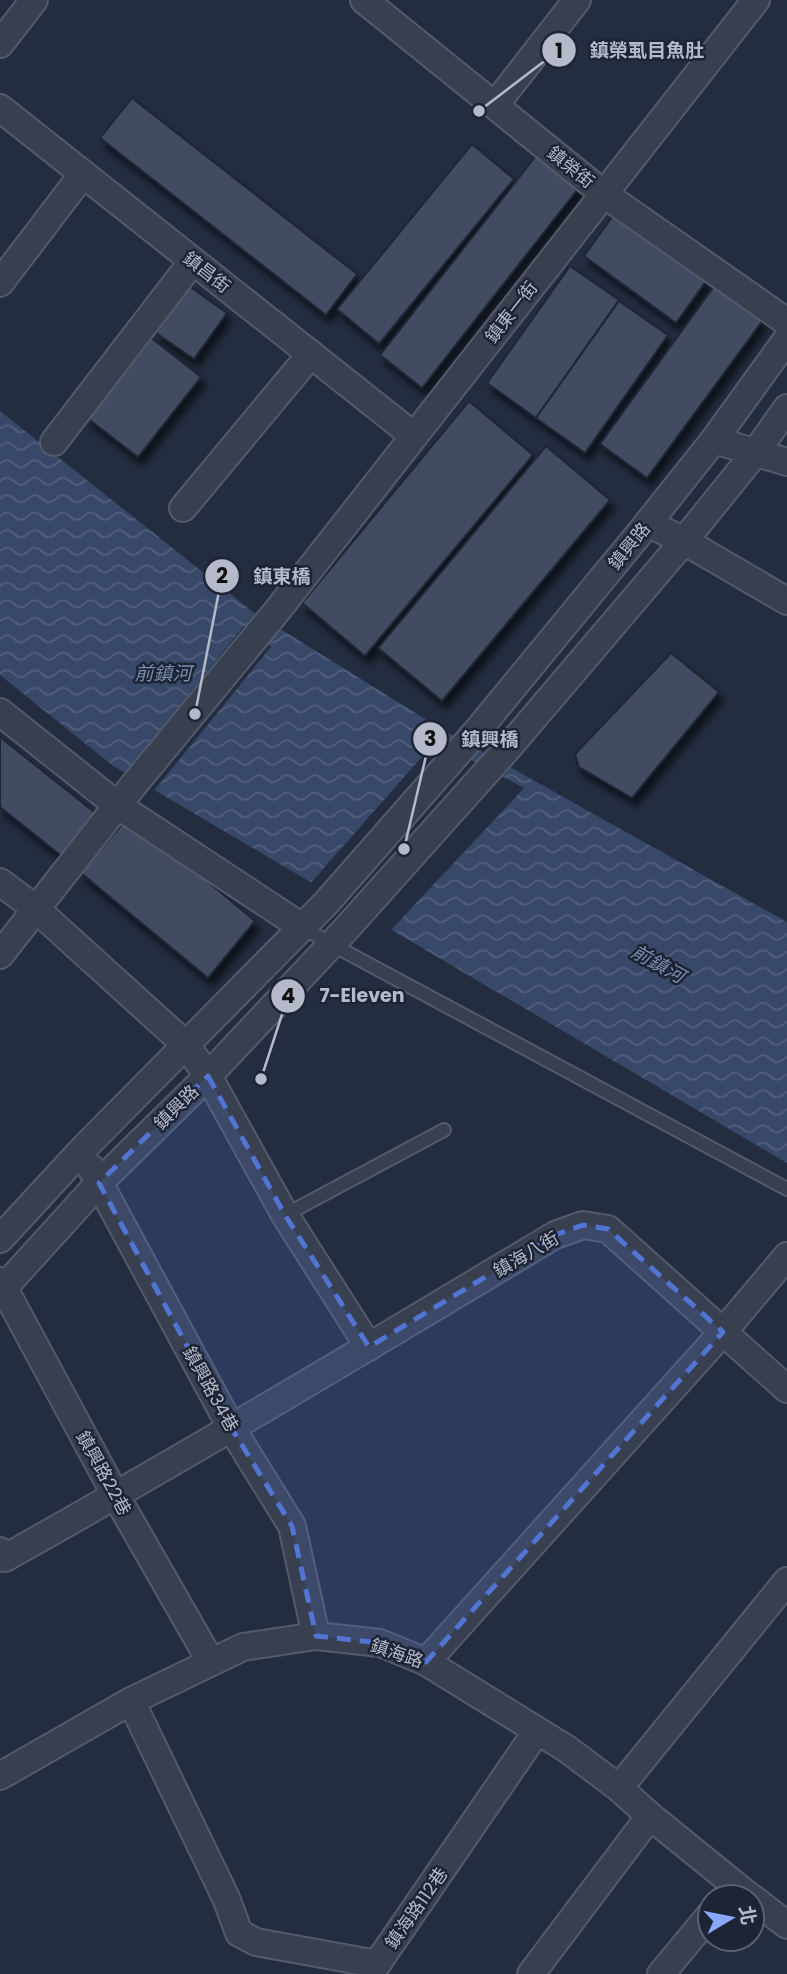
<svg xmlns="http://www.w3.org/2000/svg" width="787" height="1974" viewBox="0 0 787 1974" font-family="Poppins,'Noto Sans TC',sans-serif">
<defs>
<pattern id="water-waves" width="16" height="10" patternUnits="userSpaceOnUse" patternTransform="scale(1.75)"><rect width="16" height="10" fill="#384869"/><path d="M0 5q4-4 8 0t8 0" fill="none" stroke="#52607d"/></pattern>
<filter id="shadow"><feDropShadow dx="4.5" dy="8" stdDeviation="3.5" flood-color="#0009"/></filter>
</defs>
<rect width="100%" height="100%" fill="#242d40"/>
<polygon fill="url(#water-waves)" points="0,411 253,612 438,727 787,922 787,1163 112,765 0,675"/>
<g fill="#242d40">
<polygon points="244,626 271,647 152,793 123,776"/>
<polygon points="436,741 524,788 389,932 309,885"/>
</g>
<g fill="#434c62" stroke="#1f2636" stroke-width="2" filter="url(#shadow)">
<polygon points="132,98 357,274 326,315 100,138"/>
<polygon points="472,144 514,179 379,344 337,309"/>
<polygon points="539,152 581,185 422,388 380,355"/>
<polygon points="615,213 707,280 676,323 584,256"/>
<polygon points="570,266 619,300 536,418 487,383"/>
<polygon points="715,285 763,320 647,478 600,444"/>
<polygon points="189,286 227,313 194,359 156,333"/>
<polygon points="619,301 668,335 585,453 536,418"/>
<polygon points="150,337 201,377 138,457 87,418"/>
<polygon points="469,401 533,455 365,656 302,603"/>
<polygon points="546,446 610,500 442,701 378,648"/>
<polygon points="671,653 719,692 632,798 579,767 575,754"/>
<polygon points="0,737 98,815 64,858 0,807"/>
<polygon points="129,816 255,921 208,978 81,873"/>
</g>
<g fill="none" stroke-linecap="round" stroke-linejoin="round">
<defs>
<g id="service">
<polyline points="302,927 331,944 787,1189"/>
<polyline points="285,1215 444,1130"/>
</g>
<g id="minor">
<polyline points="364,0 604,194 787,322"/>
<polyline points="0,44 34,0"/>
<polyline points="495,105 577,0"/>
<polyline points="0,108 414,436"/>
<polyline points="0,283 83,174"/>
<polyline points="714,440 787,462"/>
<polyline points="54,442 193,261"/>
<polyline points="183,508 311,354"/>
<polyline points="648,523 684,541 787,601"/>
<polyline points="0,712 117,805 302,927"/>
<polyline points="0,882 36,909 186,1045 208,1076 285,1215 369,1347"/>
<polyline points="0,955 132,787 277,611 756,0"/>
<polyline points="91,1168 232,1429 292,1526 316,1636"/>
<polyline points="0,1239 82,1150 327,902 477,731 648,523 714,440 787,339"/>
<polyline points="787,1256 723,1332 787,1389"/>
<polyline points="0,1281 116,1496 211,1662"/>
<polyline points="0,1292 99,1183 208,1076 346,929 508,748 684,541 755,453 787,408"/>
<path d="M0,1551L5,1558C190,1454 372,1345 555,1235L583,1225L608,1229L723,1332L426,1662"/>
<polyline points="131,1701 226,1898 239,1933 256,1942 377,1964"/>
<polyline points="0,1776 131,1701 243,1647 316,1636 380,1643 426,1662 567,1749 619,1788 650,1816 750,1897"/>
<polyline points="619,1788 787,1581"/>
<polyline points="752,1898 787,1925"/>
<polyline points="377,1964 537,1731"/>
<polyline points="531,1974 650,1816"/>
<polyline points="661,1974 710,1915"/>
</g>
</defs>
<use href="#service" stroke="#535a6a" stroke-width="16"/>
<use href="#minor" stroke="#535a6a" stroke-width="30"/>
<use href="#service" stroke="#383f4f" stroke-width="12"/>
<use href="#minor" stroke="#383f4f" stroke-width="26"/>
</g>
<path fill="#5274d3" fill-opacity="0.2" stroke="#5274d3" stroke-width="5" stroke-dasharray="14 9" stroke-linejoin="round" d="M208,1076L285,1215L369,1347L555,1235L583,1225L608,1229L723,1332L426,1662L380,1643L316,1636L292,1526L232,1429L99,1183Z"/>
<g text-anchor="middle" dominant-baseline="central" stroke-width="5" stroke-linejoin="round" paint-order="stroke">
<g font-size="18" fill="#b4baca" stroke="#1d2434">
<text transform="translate(571 167) rotate(39)">鎮榮街</text>
<text transform="translate(207 272) rotate(38)">鎮昌街</text>
<text transform="translate(511 312) rotate(-52)">鎮東一街</text>
<text transform="translate(629 546) rotate(-51)">鎮興路</text>
<text transform="translate(176 1107) rotate(-45)">鎮興路</text>
<text transform="translate(526 1254) rotate(-30)">鎮海八街</text>
<text transform="translate(211 1389) rotate(61)">鎮興路34巷</text>
<text transform="translate(104 1473) rotate(61)">鎮興路22巷</text>
<text transform="translate(397 1653) rotate(19)">鎮海路</text>
<text transform="translate(416 1908) rotate(-55)">鎮海路112巷</text>
</g>
<g font-size="19" font-style="italic" fill="#7b8db2" stroke="#1d2434">
<text x="163" y="673">前鎮河</text>
<text transform="translate(658 964) rotate(29)">前鎮河</text>
</g>
</g>
<path fill="none" stroke="#b4baca" stroke-width="2.5" d="M479 111L559 50M195 714L222 576M404 849L430 739M261 1079L288 996"/>
<g fill="#b4baca" stroke="#1d2434" stroke-width="2.5">
<circle cx="479" cy="111" r="7"/>
<circle cx="195" cy="714" r="7"/>
<circle cx="404" cy="849" r="7"/>
<circle cx="261" cy="1079" r="7"/>
<circle cx="559" cy="50" r="18"/>
<circle cx="222" cy="576" r="18"/>
<circle cx="430" cy="739" r="18"/>
<circle cx="288" cy="996" r="18"/>
</g>
<g font-size="21" text-anchor="middle" font-weight="bold" fill="#111">
<text x="559" y="58">1</text>
<text x="222" y="583">2</text>
<text x="430" y="746">3</text>
<text x="288" y="1003">4</text>
</g>
<g font-size="19" text-anchor="middle" font-weight="bold" fill="#b4baca" stroke="#1d2434" stroke-width="5" stroke-linejoin="round" paint-order="stroke">
<text x="647" y="57">鎮榮虱目魚肚</text>
<text x="282" y="583">鎮東橋</text>
<text x="490" y="746">鎮興橋</text>
<text x="362" y="1002">7-Eleven</text>
</g>
<g transform="translate(731 1918) rotate(80)"><circle r="33" fill="#1d2434" stroke="#596070" stroke-width="2"/>
<path d="M0-5L12 26L0 18L-12 26Z" fill="#89a8fb"/>
<text y="-10" font-size="19" font-weight="bold" text-anchor="middle" fill="#b4baca">北</text>
</g>
</svg>
